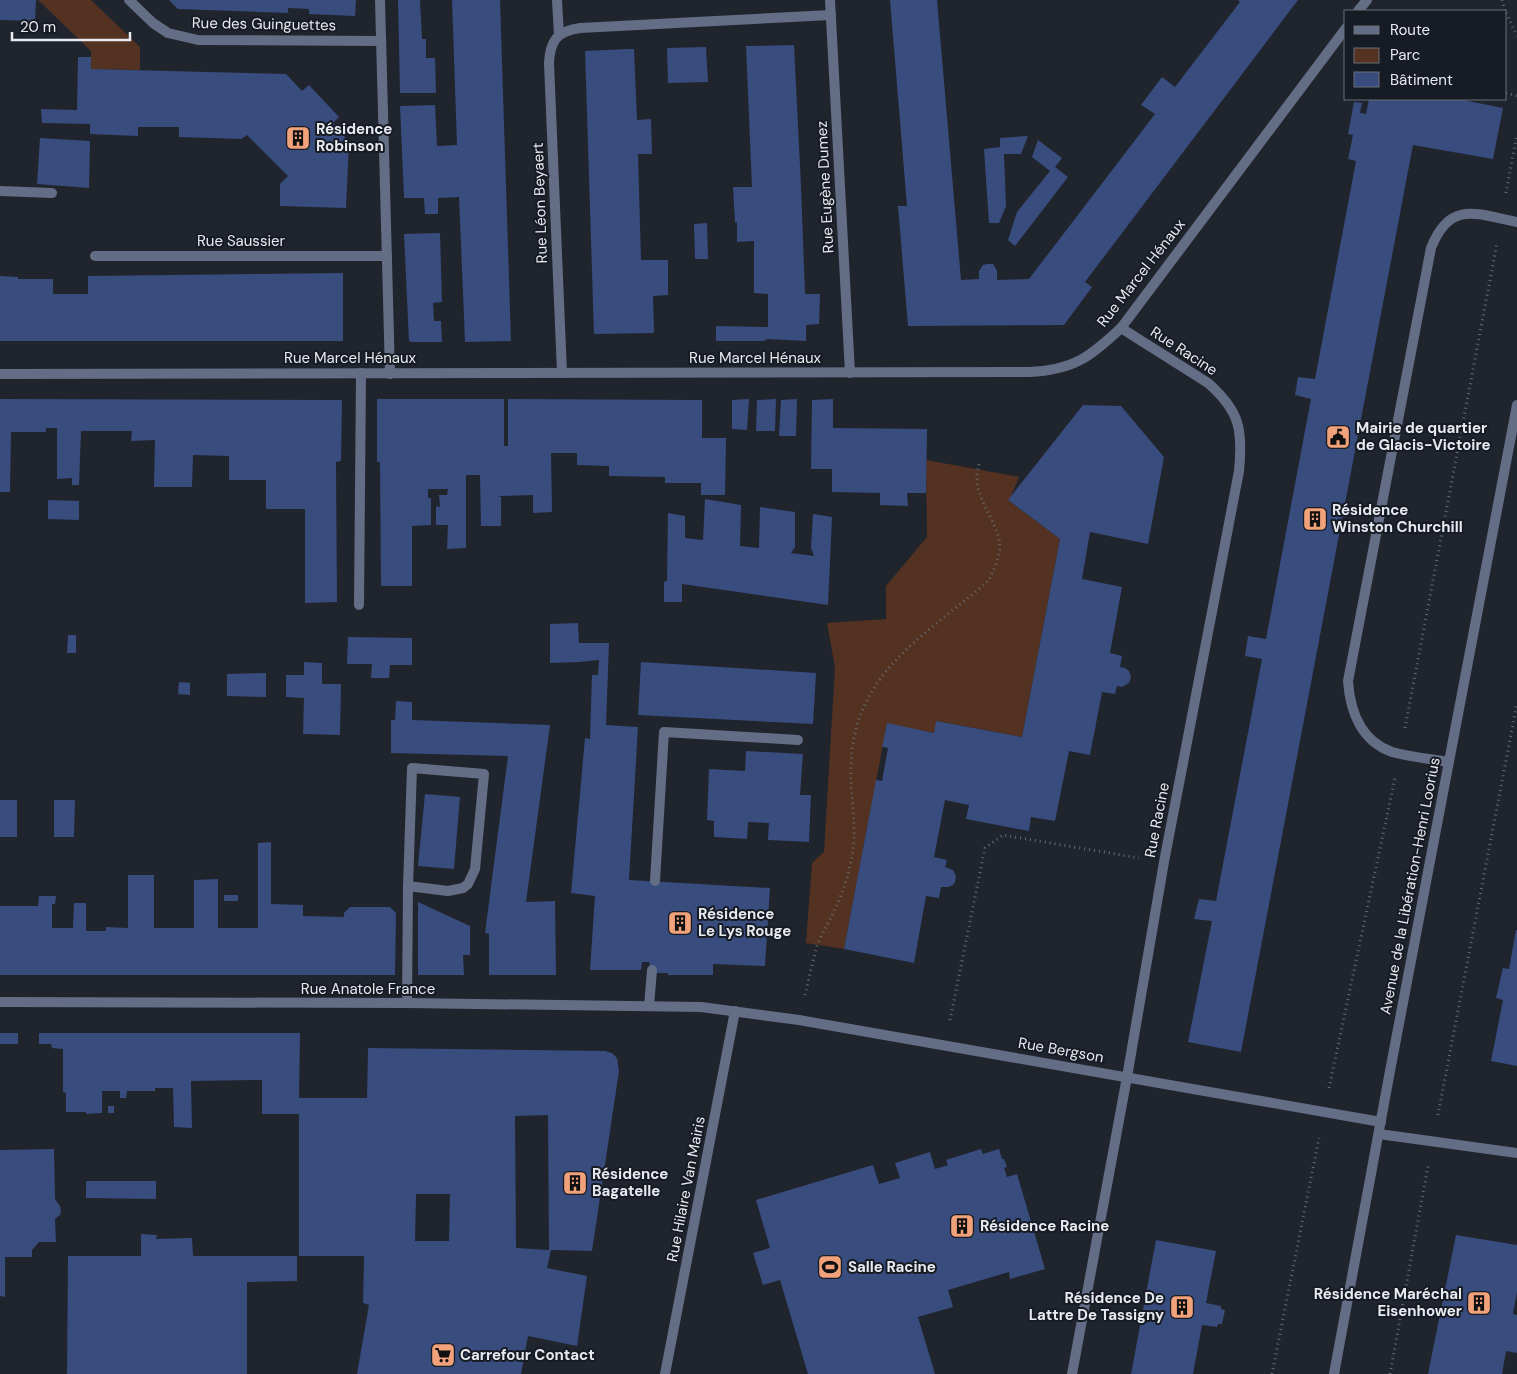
<svg xmlns="http://www.w3.org/2000/svg" width="1517" height="1374" viewBox="0 0 1517 1374" font-family="'DM Sans',sans-serif">
<rect width="100%" height="100%" fill="#20242d"/>
<g fill="#543221">
<polygon points="38,0 91,0 140,47 140,70 91,69 91,51"/>
<polygon points="926,460 1019,477 1009,501 1060,539 1022,737 937,721 934,733 887,724 844,949 806,943 812,863 824,852 835,668 827,623 886,619 886,586 927,537"/>
</g>
<g fill="#384c7e" fill-rule="evenodd">
<polygon points="0,0 36,0 35,21 0,20"/>
<polygon points="169,0 356,0 355,16 309,14 309,9 288,8 288,13 178,9"/>
<polygon points="398,0 420,0 422,39 426,39 426,58 435,58 436,93 400,93"/>
<polygon points="452,0 500,0 511,341 465,342 459,197 438,198 438,214 425,214 424,198 404,198 400,106 435,105 437,146 457,145"/>
<polygon points="890,0 937,0 961,280 979,279 979,271 983,265 987,264 993,264 995,267 997,271 997,280 1029,279 1155,114 1141,105 1162,77 1175,87 1240,2 1238,0 1298,0 1085,282 1092,287 1064,325 908,326 898,206 907,206"/>
<polygon points="794,45 801,186 805,294 820,294 819,324 806,325 806,341 767,339 764,341 716,341 716,326 768,327 768,294 754,293 754,241 737,242 737,222 735,223 733,187 752,187 746,46"/>
<polygon points="706,47 708,82 668,83 667,48"/>
<polygon points="628,49 634,49 637,120 651,119 652,154 638,154 641,260 668,260 668,295 653,296 654,333 594,334 585,51"/>
<polygon points="78,57 91,57 91,69 286,74 302,91 309,85 339,117 333,123 349,142 346,208 280,206 280,184 288,176 247,135 241,139 179,137 179,127 138,127 138,136 90,134 90,124 42,123 41,109 77,110"/>
<polygon points="1369,99 1458,99 1503,108 1493,159 1413,145 1241,1052 1188,1042 1212,921 1194,919 1199,899 1216,901 1262,659 1245,656 1248,636 1266,639 1311,399 1295,395 1298,377 1315,379 1356,161 1348,159 1353,135 1348,134 1354,102 1362,103 1360,113 1366,114"/>
<polygon points="1028,136 1021,154 1004,154 1006,206 999,223 989,223 984,149 1000,147 1000,138"/>
<polygon points="40,138 90,141 89,188 37,184"/>
<polygon points="1038,140 1062,158 1055,167 1068,177 1015,246 1008,240 1017,212 1050,171 1032,157"/>
<polygon points="707,223 708,259 695,259 694,224"/>
<polygon points="440,233 442,302 433,303 434,321 441,321 442,342 411,342 409,341 404,234"/>
<polygon points="343,273 343,341 0,341 0,276 18,277 18,279 53,279 53,294 88,294 88,276"/>
<polygon points="0,399 342,400 341,461 336,462 337,602 305,603 305,509 266,509 266,480 229,480 229,456 193,455 192,487 154,487 155,440 131,441 132,431 81,431 79,485 72,485 72,478 57,479 57,428 46,428 46,432 11,432 10,492 0,492"/>
<polygon points="377,399 504,399 504,446 508,446 508,399 702,400 702,438 726,438 725,495 701,495 701,483 665,483 665,477 609,476 609,466 577,465 577,453 551,453 552,512 533,513 533,495 498,496 501,497 501,526 481,526 480,475 466,475 466,548 447,549 448,525 436,525 436,506 440,507 439,495 447,495 448,489 428,489 428,498 431,498 431,525 412,526 412,586 381,586 380,462 377,462"/>
<polygon points="749,399 747,430 732,429 732,400"/>
<polygon points="776,399 775,431 756,431 757,400"/>
<polygon points="797,399 796,436 779,436 781,400"/>
<polygon points="833,399 833,428 927,429 926,493 907,493 908,506 880,505 880,493 832,492 832,469 811,469 812,400"/>
<polygon points="1083,405 1121,406 1164,457 1148,544 1090,532 1082,579 1122,587 1110,653 1122,656 1120,667 1125,668 1129,671 1131,677 1129,683 1122,687 1117,686 1115,694 1102,692 1090,755 1069,751 1055,821 1031,817 1029,831 966,819 969,805 945,800 934,857 947,860 945,867 953,870 956,876 955,882 953,885 948,887 941,887 939,898 926,896 914,963 844,949 876,780 882,781 888,748 882,747 887,723 934,733 936,721 1022,737 1060,539 1008,500"/>
<polygon points="705,499 741,505 740,546 759,548 760,507 795,512 795,547 791,553 814,556 811,548 813,514 832,517 828,605 682,584 682,602 664,602 664,582 667,581 668,513 685,516 685,538 703,540"/>
<polygon points="48,500 79,501 79,520 48,519"/>
<polygon points="578,623 579,643 609,643 606,725 638,727 629,880 770,888 765,966 713,964 713,975 668,975 668,973 657,973 651,970 649,962 642,962 641,970 590,970 595,896 571,893 585,738 590,739 592,675 598,675 599,660 579,662 550,663 550,624"/>
<polygon points="68,635 76,635 76,653 67,653"/>
<polygon points="348,637 412,638 412,665 390,665 389,678 371,678 372,664 347,664"/>
<polygon points="304,662 322,663 322,684 341,684 340,735 303,734 304,698 286,697 286,675 304,675"/>
<polygon points="641,662 816,673 813,724 638,715"/>
<polygon points="266,673 266,697 227,696 227,674"/>
<polygon points="179,682 190,683 190,695 178,694"/>
<polygon points="396,701 412,702 412,720 550,725 526,902 555,901 556,975 489,975 489,934 485,933 508,756 391,753 391,720 395,720"/>
<polygon points="746,751 803,754 800,795 811,795 809,842 768,840 769,823 748,822 747,839 714,837 714,821 707,820 709,769 745,771"/>
<polygon points="425,794 460,797 454,869 418,866"/>
<rect x="0" y="800" width="17" height="37"/>
<polygon points="54,800 75,800 74,837 54,837"/>
<polygon points="271,842 271,904 303,905 303,916 344,917 344,913 350,907 390,907 396,913 395,975 0,975 0,906 38,906 39,896 56,896 55,904 52,904 52,928 73,928 74,903 86,903 86,931 106,931 106,927 128,928 128,875 154,875 154,928 194,928 194,880 218,879 218,928 258,928 258,843"/>
<rect x="224" y="895" width="14" height="6"/>
<polygon points="418,902 470,926 470,955 463,955 464,975 418,975"/>
<polygon points="1516,930 1517,930 1517,1066 1491,1061 1503,1000 1496,998 1503,968 1509,969"/>
<rect x="0" y="1033" width="18" height="11"/>
<path d="M39,1033H300L299,1098H367L368,1048L605,1051L612,1053L617,1058L619,1071L592,1251L551,1250L547,1268L587,1276L577,1346L528,1336L521,1374H357L369,1305L363,1303L364,1256H299V1114H262V1080L191,1081L192,1128L174,1127L173,1088H155V1091H127L126,1098H120V1091H102V1113L86,1114V1112H66V1093L63,1092V1049L52,1048L51,1044H39ZM548,1115L549,1250L516,1248L515,1116ZM416,1194H450L449,1241H415Z"/>
<rect x="108" y="1106" width="6" height="7"/>
<polygon points="54,1149 55,1199 60,1206 61,1211 60,1215 55,1219 56,1242 39,1242 32,1250 32,1257 5,1257 5,1297 0,1296 0,1150"/>
<polygon points="981,1149 983,1154 999,1149 1002,1159 1004,1159 1007,1167 1004,1168 1007,1177 1017,1174 1045,1269 1010,1279 1009,1272 948,1290 953,1307 918,1317 935,1374 808,1374 780,1280 763,1285 753,1253 770,1248 756,1200 873,1165 879,1184 900,1178 895,1163 930,1152 935,1169 948,1165 946,1160"/>
<polygon points="86,1181 156,1181 156,1199 86,1198"/>
<polygon points="141,1234 157,1235 156,1239 192,1238 193,1256 297,1256 297,1281 247,1282 247,1374 67,1374 68,1256 141,1256"/>
<polygon points="1456,1235 1517,1245 1517,1292 1513,1314 1517,1315 1517,1353 1506,1351 1502,1374 1428,1374"/>
<polygon points="1156,1240 1216,1251 1206,1303 1221,1306 1221,1309 1225,1310 1222,1324 1218,1324 1217,1327 1202,1325 1193,1374 1131,1374"/>
</g>
<g fill="none" stroke-linecap="round" stroke-linejoin="round">
<g stroke="#666a71" stroke-width="3" stroke-dasharray="1 4" stroke-linecap="butt">
<polyline points="1502,0 1505,11"/>
<polyline points="1506,13 1517,36"/>
<polyline points="1506,93 1517,96"/>
<polyline points="1506,193 1517,134"/>
<polyline points="1405,728 1497,243"/>
<path d="M805,995C809,978 813,960 818,943C823,931 830,921 835,909C843,892 849,874 852,855C858,825 849,794 851,764C852,745 855,726 863,709C886,654 946,619 989,580C995,567 1002,553 999,539C998,532 994,526 992,520C981,498 972,486 980,461"/>
<polyline points="950,1020 985,848 1003,835 1139,858"/>
<polyline points="1329,1088 1395,778"/>
<polyline points="1438,1115 1517,703"/>
<polyline points="1272,1374 1319,1138"/>
<polyline points="1390,1374 1428,1166"/>
</g>
<g stroke="#636d85" stroke-width="10">
<polyline points="557,0 559,35"/>
<polyline points="0,191 52,193"/>
<polyline points="95,256 387,256"/>
<polyline points="359,605 361,373"/>
<path d="M1449,762C1431,759 1410,757 1392,752C1361,741 1350,711 1348,681L1431,248C1450,200 1476,214 1517,222"/>
<polyline points="655,881 664,732 798,740"/>
<polyline points="407,1003 408,886 412,768 484,774 475,869 468,884 463,888 448,891 408,886"/>
<polyline points="649,1006 652,970"/>
</g>
<g stroke="#636d85" stroke-width="10">
<polyline points="129,0 153,23 168,33 198,40 381,41"/>
<polyline points="380,0 390,374"/>
<polyline points="830,0 850,373"/>
<polyline points="1358,11 1367,0"/>
<path d="M562,373L549,63C550,41 557,31 580,28L831,15"/>
<path d="M0,374L1029,372C1074,370 1090,357 1121,328L1346,28"/>
<polyline points="0,1002 407,1003 701,1007 799,1020 1381,1122"/>
<polyline points="1379,1134 1517,1153"/>
<polyline points="665,1374 735,1011"/>
<path d="M1072,1374L1127,1077L1164,862L1239,471C1243,430 1240,411 1208,383L1121,328"/>
</g>
<polyline stroke="#636d85" stroke-width="10" points="1334,1374 1390,1071 1517,405"/>
</g>
<defs>
<symbol id="building-square" viewBox="-11 -11 22 22"><rect x="-9" y="-9" width="18" height="18" rx="4" fill="#f1a27b" stroke="#171b24"/><path d="M-4-6H4V6H1V3H-1V6H-4ZM-2.5-4.3h1.7v1.8h-1.7ZM.8-4.3h1.7v1.8H.8ZM-2.5-1h1.7V.8h-1.7ZM.8-1h1.7V.8H.8Z" fill="#111"/></symbol>
<symbol id="civic-square" viewBox="-11 -11 22 22"><rect x="-9" y="-9" width="18" height="18" rx="4" fill="#f1a27b" stroke="#171b24"/><path d="M-.6-6.5H3V-4.5H.6V-3L4-1V1h2V6H-6V1h2V-1L-.6-3ZM-1.2 2.5V6h2.4V2.5Z" fill="#111"/></symbol>
<symbol id="stadium-square" viewBox="-11 -11 22 22"><rect x="-9" y="-9" width="18" height="18" rx="4" fill="#f1a27b" stroke="#171b24"/><path d="M0-5a6.5 5 0 1 0 0 10a6.5 5 0 1 0 0-10ZM-3.5-1.8h7v3.6h-7Z" fill="#111"/></symbol>
<symbol id="supermarket-square" viewBox="-11 -11 22 22"><rect x="-9" y="-9" width="18" height="18" rx="4" fill="#f1a27b" stroke="#171b24"/><path d="M-6-5.5h2.5l.6 2H6L4.5 2H-2.5L-4.4-4H-6ZM-1.5 3.2a1.3 1.3 0 1 0 .1 0ZM3 3.2a1.3 1.3 0 1 0 .1 0Z" fill="#111"/></symbol>
</defs>
<g fill-rule="evenodd">
<use href="#building-square" x="284" y="124" width="28" height="28"/>
<use href="#civic-square" x="1324" y="423" width="28" height="28"/>
<use href="#building-square" x="1301" y="505" width="28" height="28"/>
<use href="#building-square" x="666" y="909" width="28" height="28"/>
<use href="#building-square" x="561" y="1169" width="28" height="28"/>
<use href="#building-square" x="948" y="1212" width="28" height="28"/>
<use href="#stadium-square" x="816" y="1253" width="28" height="28"/>
<use href="#building-square" x="1465" y="1289" width="28" height="28"/>
<use href="#building-square" x="1168" y="1293" width="28" height="28"/>
<use href="#supermarket-square" x="429" y="1341" width="28" height="28"/>
</g>
<g text-anchor="middle" dominant-baseline="central" stroke-width="4" stroke-linejoin="round" paint-order="stroke">
<g font-size="15" fill="#e7eaf0" stroke="#171b24">
<text transform="translate(264 24) rotate(1)">Rue des Guinguettes</text>
<text transform="translate(825 187) rotate(-93)">Rue Eugène Dumez</text>
<text transform="translate(540 203) rotate(-92)">Rue Léon Beyaert</text>
<text x="241" y="241">Rue Saussier</text>
<text transform="translate(1141 273) rotate(-52)">Rue Marcel Hénaux</text>
<text transform="translate(1184 351) rotate(33)">Rue Racine</text>
<text x="350" y="358">Rue Marcel Hénaux</text>
<text x="755" y="358">Rue Marcel Hénaux</text>
<text transform="translate(1157 820) rotate(-79)">Rue Racine</text>
<text transform="translate(1410 886) rotate(-79)">Avenue de la Libération-Henri Loorius</text>
<text x="368" y="989">Rue Anatole France</text>
<text transform="translate(1061 1050) rotate(10)">Rue Bergson</text>
<text transform="translate(686 1189) rotate(-79)">Rue Hilaire Van Mairis</text>
</g>
<g font-size="15" font-weight="bold" fill="#e7eaf0" stroke="#171b24" text-anchor="start">
<text x="316" y="129">Résidence<tspan x="316" dy="17">Robinson</tspan></text>
<text x="1356" y="428">Mairie de quartier<tspan x="1356" dy="17">de Glacis-Victoire</tspan></text>
<text x="1332" y="510">Résidence<tspan x="1332" dy="17">Winston Churchill</tspan></text>
<text x="698" y="914">Résidence<tspan x="698" dy="17">Le Lys Rouge</tspan></text>
<text x="592" y="1174">Résidence<tspan x="592" dy="17">Bagatelle</tspan></text>
<text x="980" y="1226">Résidence Racine</text>
<text x="848" y="1267">Salle Racine</text>
<text x="1462" y="1294" text-anchor="end">Résidence Maréchal<tspan x="1462" dy="17">Eisenhower</tspan></text>
<text x="1164" y="1298" text-anchor="end">Résidence De<tspan x="1164" dy="17">Lattre De Tassigny</tspan></text>
<text x="460" y="1355">Carrefour Contact</text>
</g>
</g>
<rect x="1344" y="10" width="162" height="90" fill="#171b24" stroke="#6a6e76"/>
<rect x="1354" y="26" width="25" height="8" fill="#636d85" stroke="#6a6e76"/>
<text x="1390" y="35" font-size="15" fill="#e7eaf0">Route</text>
<rect x="1354" y="48" width="25" height="15" fill="#543221" stroke="#6a6e76"/>
<text x="1390" y="60" font-size="15" fill="#e7eaf0">Parc</text>
<rect x="1354" y="72" width="25" height="15" fill="#384c7e" stroke="#6a6e76"/>
<text x="1390" y="85" font-size="15" fill="#e7eaf0">Bâtiment</text>
<path d="M12 32v8h118v-8" fill="none" stroke="#e7eaf0" stroke-width="2.5"/>
<text x="20" y="32" font-size="15" fill="#e7eaf0" stroke="#171b24" stroke-width="4" paint-order="stroke">20 m</text>
</svg>
